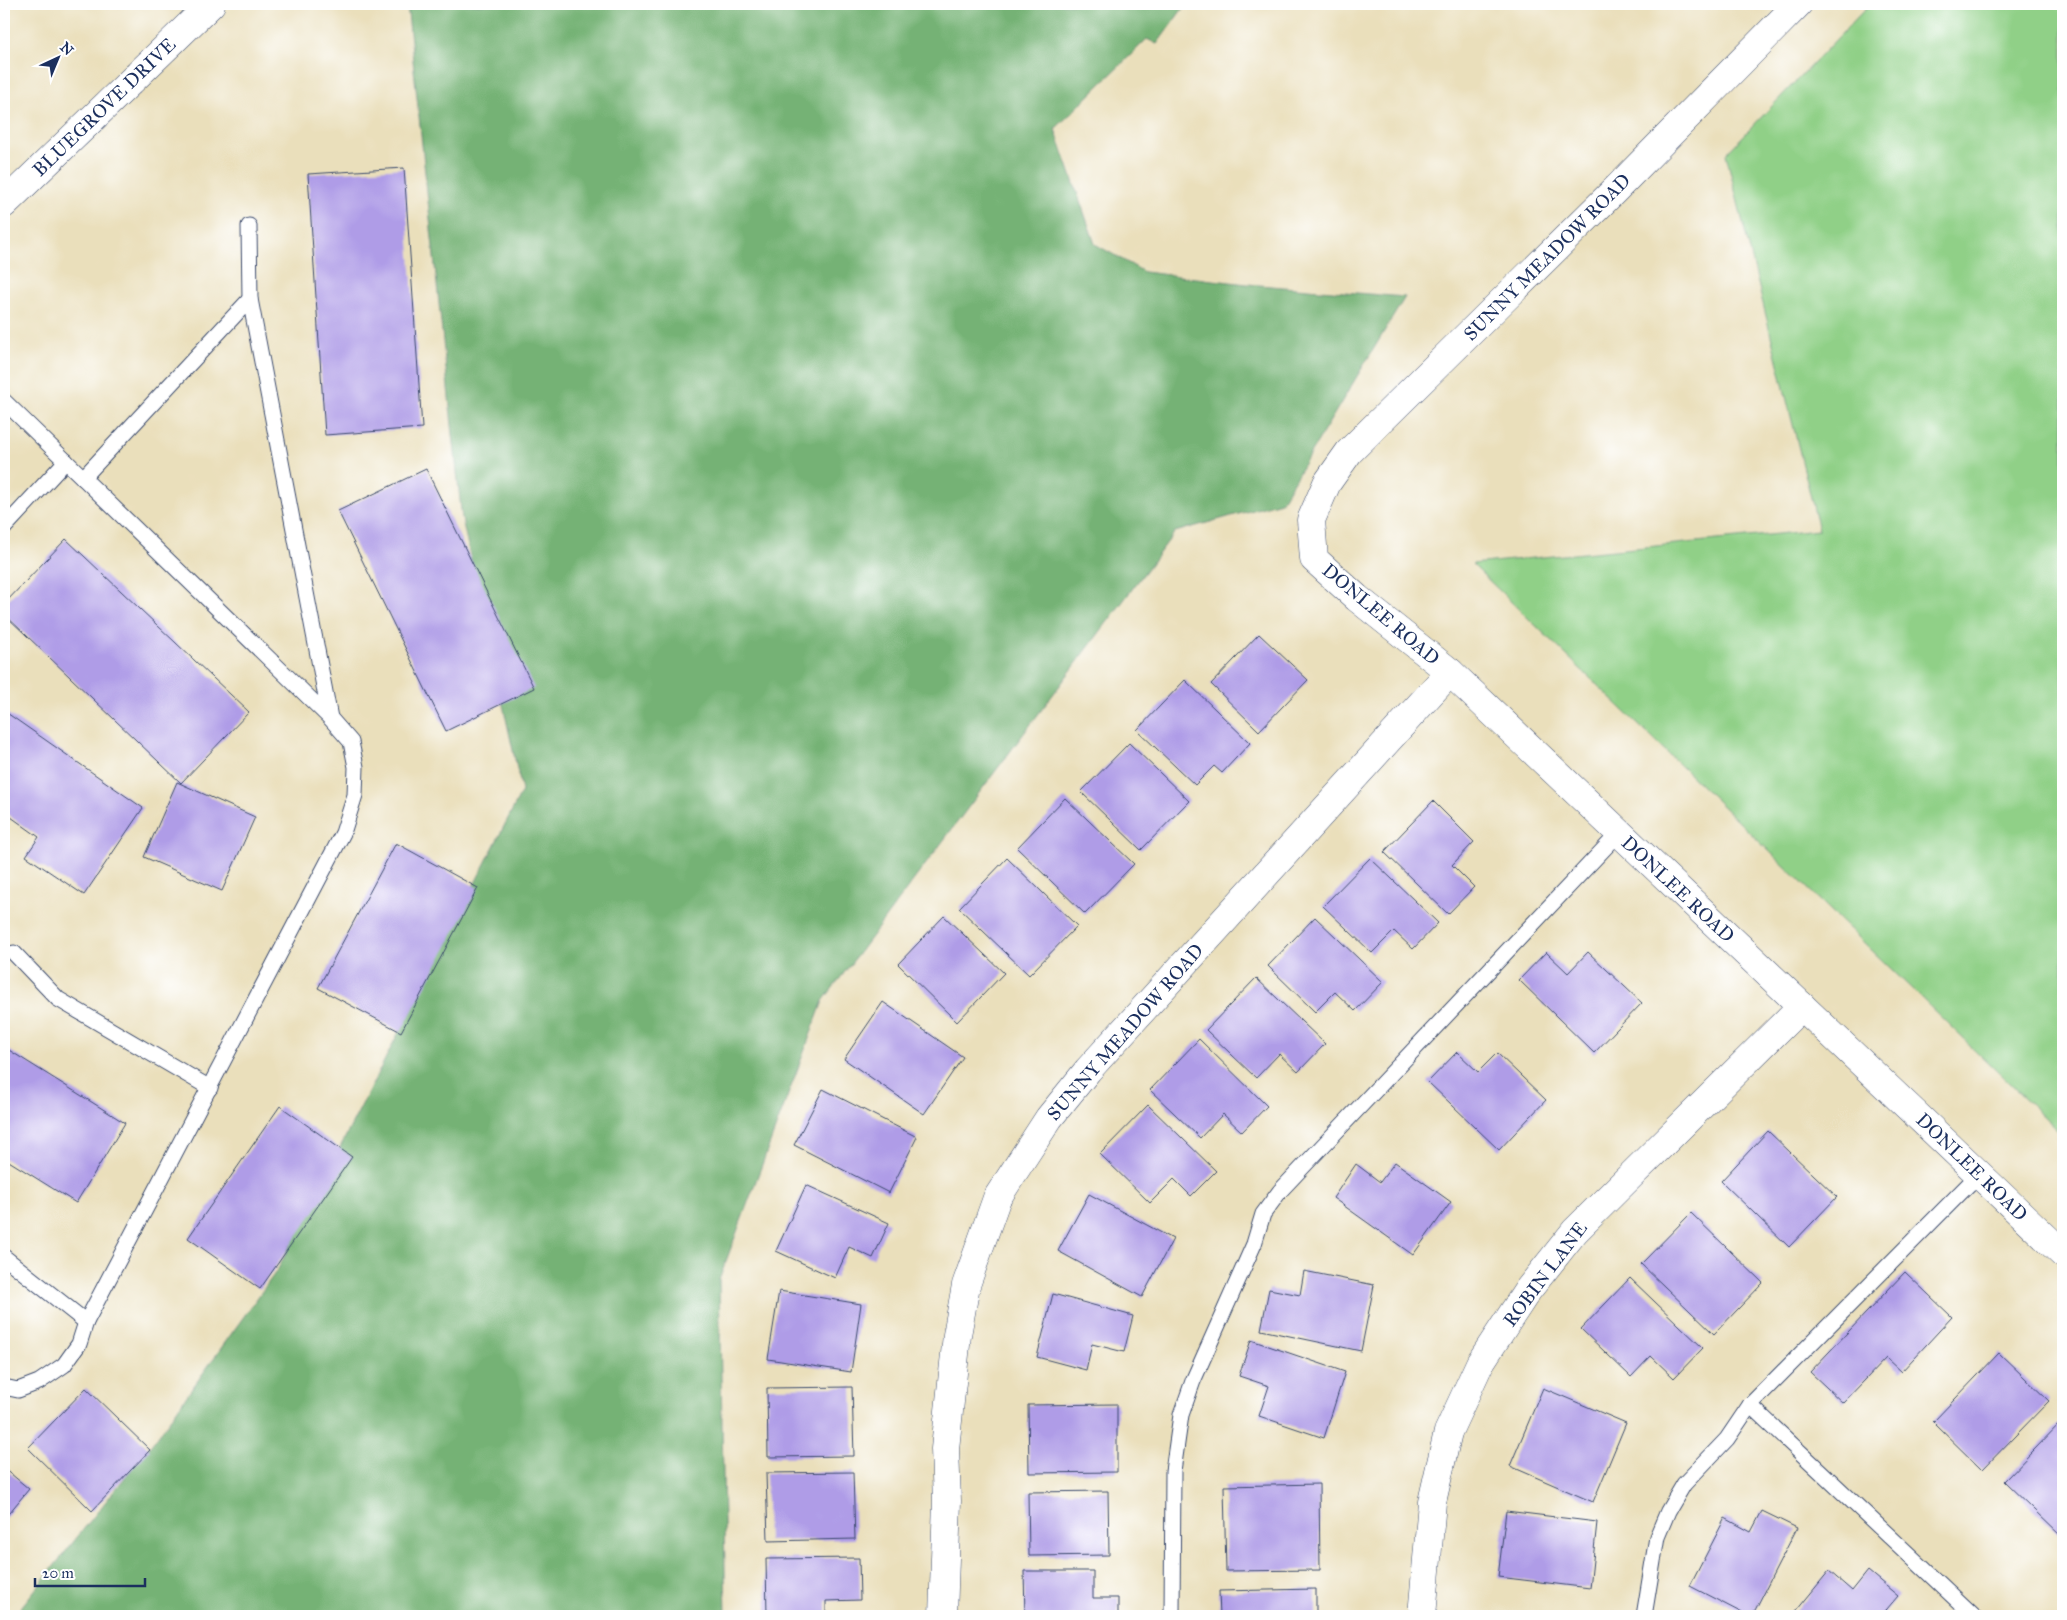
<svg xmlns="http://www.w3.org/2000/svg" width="2067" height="1620" viewBox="0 0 2067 1620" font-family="'IM FELL Great Primer',serif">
<rect width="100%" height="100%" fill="#fff"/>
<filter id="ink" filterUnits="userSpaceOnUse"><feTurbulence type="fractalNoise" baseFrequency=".02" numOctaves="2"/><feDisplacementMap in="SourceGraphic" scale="10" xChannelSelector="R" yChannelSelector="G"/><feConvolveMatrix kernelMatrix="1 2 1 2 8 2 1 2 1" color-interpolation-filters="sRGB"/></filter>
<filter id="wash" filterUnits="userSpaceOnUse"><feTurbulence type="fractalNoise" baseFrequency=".0096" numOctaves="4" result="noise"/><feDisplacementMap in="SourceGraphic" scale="20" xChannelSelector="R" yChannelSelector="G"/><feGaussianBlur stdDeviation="1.12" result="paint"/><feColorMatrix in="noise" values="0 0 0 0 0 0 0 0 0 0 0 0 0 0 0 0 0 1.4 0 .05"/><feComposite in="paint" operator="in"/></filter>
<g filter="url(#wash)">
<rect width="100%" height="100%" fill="#eadfbb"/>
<polygon fill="#90d087" stroke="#568072" points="1870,4 2063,4 2063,1135 1472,564 1819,530 1726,154"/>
<polygon fill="#74b274" stroke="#487069" points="407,4 1186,4 1157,44 1147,39 1055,129 1095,244 1144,272 1247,284 1405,297 1281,502 1175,532 823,1001 719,1280 726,1616 14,1616 155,1440 278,1269 522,791 462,519"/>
<g id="blocks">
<g fill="#af9ce7">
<polygon points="404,168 422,428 325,435 308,174"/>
<polygon points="426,469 534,688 446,731 338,511"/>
<polygon points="66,539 249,712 181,783 4,614 4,604"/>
<polygon points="1259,634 1308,680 1259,731 1211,684"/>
<polygon points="1185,680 1250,743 1222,773 1214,766 1195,785 1137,730"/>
<polygon points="4,711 143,808 84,895 26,856 39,837 4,812"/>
<polygon points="1129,743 1189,801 1141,850 1081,792"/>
<polygon points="177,782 255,817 222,891 144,857"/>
<polygon points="1065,798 1134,864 1085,914 1017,848"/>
<polygon points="1433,801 1474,842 1452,865 1474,887 1448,914 1384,852"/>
<polygon points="396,843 478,888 401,1032 318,988"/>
<polygon points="1007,858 1077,926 1029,975 959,908"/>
<polygon points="1370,858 1438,923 1413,949 1394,931 1372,953 1323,906"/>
<polygon points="944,916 1004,973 957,1022 898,964"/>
<polygon points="1315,917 1383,982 1355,1011 1335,992 1315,1012 1268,966"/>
<polygon points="1546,952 1568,973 1588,952 1642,1003 1594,1053 1519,980"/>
<polygon points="1256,978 1325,1044 1298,1072 1279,1054 1256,1078 1206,1030"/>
<polygon points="883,1002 963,1057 924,1114 844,1059"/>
<polygon points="1199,1039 1267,1106 1242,1132 1223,1114 1200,1138 1150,1090"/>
<polygon points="4,1047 125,1123 76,1203 4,1158"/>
<polygon points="1457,1052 1478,1072 1497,1053 1546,1100 1499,1150 1428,1082"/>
<polygon points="823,1089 917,1137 889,1193 794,1145"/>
<polygon points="1148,1105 1216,1171 1191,1196 1174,1179 1150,1203 1100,1154"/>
<polygon points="280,1106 352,1157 260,1289 188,1238"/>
<polygon points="1768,1131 1837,1197 1789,1247 1721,1181"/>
<polygon points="1395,1162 1451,1202 1413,1255 1333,1198 1356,1164 1380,1182"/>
<polygon points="806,1185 889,1223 873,1258 849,1247 835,1278 776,1251"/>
<polygon points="1089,1194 1173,1239 1142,1297 1058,1251"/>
<polygon points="1691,1213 1763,1283 1714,1334 1641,1264"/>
<polygon points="1304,1271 1374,1285 1361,1351 1261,1330 1269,1289 1300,1295"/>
<polygon points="1905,1272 1952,1317 1901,1372 1886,1358 1843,1403 1810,1372"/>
<polygon points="1630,1278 1703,1348 1674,1378 1651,1356 1631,1377 1581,1329"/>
<polygon points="779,1291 861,1304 851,1372 768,1359"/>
<polygon points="1053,1294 1133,1316 1124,1352 1092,1344 1086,1370 1037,1357"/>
<polygon points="1251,1340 1345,1372 1324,1438 1259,1416 1269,1386 1239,1376"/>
<polygon points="1999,1353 2049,1401 1982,1470 1933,1422"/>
<polygon points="852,1387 854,1456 768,1457 767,1388"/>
<polygon points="86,1388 150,1450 92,1511 28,1448"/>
<polygon points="1543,1388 1626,1423 1593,1502 1510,1466"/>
<polygon points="1117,1404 1117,1472 1029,1473 1028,1405"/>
<polygon points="2063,1420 2063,1538 2004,1481"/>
<polygon points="4,1468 29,1489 4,1519"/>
<polygon points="853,1472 855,1539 768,1541 766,1473"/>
<polygon points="1319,1484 1320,1570 1226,1571 1224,1486"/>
<polygon points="1108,1491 1109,1555 1029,1556 1028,1492"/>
<polygon points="1506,1511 1597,1522 1590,1588 1498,1577"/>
<polygon points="1762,1511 1797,1528 1752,1616 1748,1616 1690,1586 1725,1518 1751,1532"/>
<polygon points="859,1558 860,1600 826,1601 826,1616 767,1616 766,1559"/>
<polygon points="1024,1571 1093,1571 1093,1598 1118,1598 1118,1616 1025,1616"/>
<polygon points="1829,1571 1852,1591 1868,1571 1898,1596 1881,1616 1792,1616"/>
<polygon points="1316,1589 1316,1616 1220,1616 1219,1591"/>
</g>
</g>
</g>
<g filter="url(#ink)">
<use href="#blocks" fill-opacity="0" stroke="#3a496c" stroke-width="1"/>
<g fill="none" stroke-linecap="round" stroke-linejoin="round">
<defs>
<g id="service">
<polyline points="4,401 330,718"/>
<polyline points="83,478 250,299"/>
<polyline points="4,528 66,461"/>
<polyline points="14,953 58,999 210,1088"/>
<polyline points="4,1257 86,1322 343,833 355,795 356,767 351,742 330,718 250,299 249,226"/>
<polyline points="4,1387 18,1390 39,1382 64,1365 79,1344 86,1322"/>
<polyline points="1750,1405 1974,1616"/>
<polyline points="1172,1616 1173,1471 1181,1415 1193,1381 1254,1244 1263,1214 1280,1191 1619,833"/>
<polyline points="1644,1616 1657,1537 1668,1511 1684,1484 1727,1439 1750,1405 1979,1174"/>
</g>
<g id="minor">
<polyline points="1798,4 1614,191 1349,452 1327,483 1311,520 1314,559 1357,598 1450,672 2063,1254"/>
<polyline points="943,1616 947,1501 945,1449 957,1335 966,1285 997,1198 1049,1118 1088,1070 1450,672"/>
<polyline points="1422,1616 1432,1502 1448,1432 1480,1363 1528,1290 1575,1231 1802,1006"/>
</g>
<polyline id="tertiary" points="4,204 211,4"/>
</defs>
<use href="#service" stroke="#3a496c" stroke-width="17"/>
<use href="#minor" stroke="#3a496c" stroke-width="29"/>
<use href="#tertiary" stroke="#3a496c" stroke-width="29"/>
<use href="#service" stroke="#fff" stroke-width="15"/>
<use href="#minor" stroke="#fff" stroke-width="28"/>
<use href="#tertiary" stroke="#fff" stroke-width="28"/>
</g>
</g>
<g text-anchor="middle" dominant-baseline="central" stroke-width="5" stroke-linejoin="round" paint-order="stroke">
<g font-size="19" fill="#1b2f5e" stroke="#fff">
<text transform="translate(104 107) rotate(-44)">BLUEGROVE DRIVE</text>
<text transform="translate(1547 257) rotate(-45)">SUNNY MEADOW ROAD</text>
<text transform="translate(1381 614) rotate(40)">DONLEE ROAD</text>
<text transform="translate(1678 889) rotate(43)">DONLEE ROAD</text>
<text transform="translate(1125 1032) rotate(-49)">SUNNY MEADOW ROAD</text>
<text transform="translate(1972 1167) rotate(44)">DONLEE ROAD</text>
<text transform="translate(1545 1274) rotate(-53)">ROBIN LANE</text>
</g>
</g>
<rect width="2067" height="1620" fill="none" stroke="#fff" stroke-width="20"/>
<g transform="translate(58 58) rotate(44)" stroke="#ffffff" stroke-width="4" paint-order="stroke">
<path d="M0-4L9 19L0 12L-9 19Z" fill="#1b2f5e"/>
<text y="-8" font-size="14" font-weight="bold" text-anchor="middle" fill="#1b2f5e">N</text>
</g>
<path d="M35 1578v8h110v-8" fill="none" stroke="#1b2f5e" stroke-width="2.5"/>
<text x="42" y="1578" font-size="15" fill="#1b2f5e" stroke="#ffffff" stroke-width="4" paint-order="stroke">20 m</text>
</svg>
